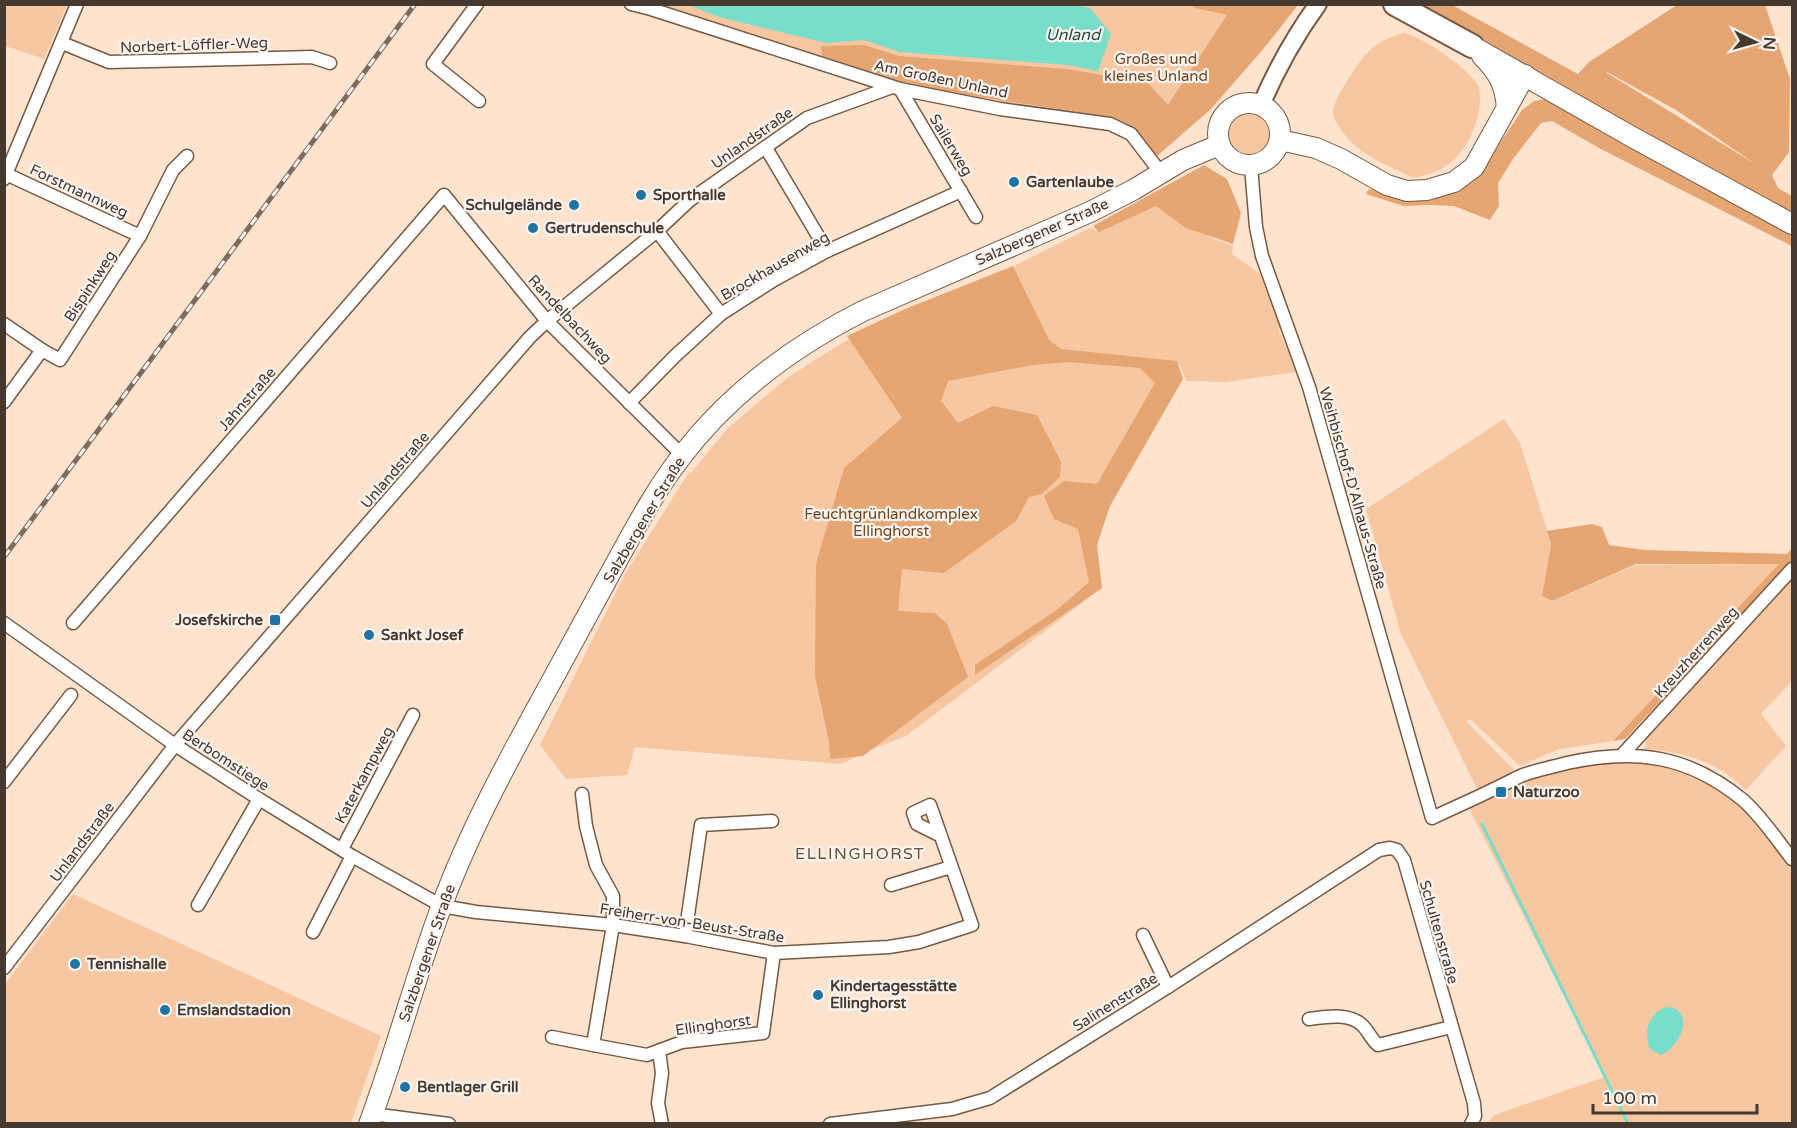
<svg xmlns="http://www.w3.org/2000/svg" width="1797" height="1128" viewBox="0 0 1797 1128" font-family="'Varela Round',sans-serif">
<rect width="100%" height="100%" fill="#fee3cf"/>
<g fill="#f7c7a1">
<polygon points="5,4 67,5 44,59 5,46"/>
<polygon points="1279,4 1151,154 1127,124 1101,117 945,94 914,87 805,51 635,5"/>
<path d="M1404,33C1422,36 1471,70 1479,87C1480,91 1480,96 1480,101C1479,123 1467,152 1447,165C1437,173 1425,175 1413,178C1385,164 1354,153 1338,125C1336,120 1333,117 1333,112C1333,102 1346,83 1351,75C1367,51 1376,40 1404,33Z"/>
<circle cx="1249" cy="135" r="25"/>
<polygon points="1163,195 1213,239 1233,245 1232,254 1284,291 1285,310 1279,331 1297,372 1226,382 1186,381 1180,365 1177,364 1093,509 1090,597 906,736 875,748 841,764 635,747 627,775 566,779 540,745 625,574 689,472 691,473 728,428 787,378 823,355 854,336 1016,267 1016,265 1092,227 1096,231"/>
<polygon points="1504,419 1520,443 1551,543 1542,596 1552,601 1636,565 1779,564 1613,741 1559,749 1520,766 1470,719 1467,722 1518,774 1479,793 1401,634 1366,509"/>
<path d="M1792,578V681L1761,714L1786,746L1746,790C1738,783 1729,775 1719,769C1697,757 1670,750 1645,749L1647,735Z"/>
<polygon points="1622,755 1688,769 1756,813 1792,859 1792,1123 1488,1123 1494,1115 1605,1077 1466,802 1523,775"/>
<polygon points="73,894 381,1036 351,1123 5,1123 5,984"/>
</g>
<g fill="#e5a673" fill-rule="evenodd">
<polygon points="1189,5 1298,5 1265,47 1211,109 1156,157 1134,127 1113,117 926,89 822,56 821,46 864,45 899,56 1067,69 1148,83 1168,105 1227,15 1196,8"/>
<path d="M1414,5H1452L1578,74L1589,62L1677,5H1765L1790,79L1789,152L1772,175L1778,188L1792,196V213ZM1607,72L1676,110L1757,165L1607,73Z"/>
<polygon points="1545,99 1559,102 1792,233 1792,246 1599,148 1552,121 1541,123 1513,159 1498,183 1499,206 1490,220 1454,206 1431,205 1404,206 1366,194 1369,189 1405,198 1485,166 1522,110 1534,101"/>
<polygon points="1204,165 1227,179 1241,213 1233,244 1186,228 1156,206 1099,232 1093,226"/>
<polygon points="1013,266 1049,340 1061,349 1177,361 1183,379 1110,506 1097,545 1102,588 975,675 975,665 1058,609 1089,582 1078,529 1054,519 1044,496 1064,481 1097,484 1155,383 1140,368 1068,362 1033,365 948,381 941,401 958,423 993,406 1037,415 1061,462 1060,477 1042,494 1029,497 1016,521 944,573 902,569 898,611 935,613 947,624 968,677 863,756 830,759 829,742 815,676 816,564 844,468 902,418 847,336 905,309"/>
<polygon points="1592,524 1602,527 1609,545 1645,550 1787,554 1792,548 1792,562 1625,739 1613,741 1779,564 1636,564 1552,601 1542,596 1551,544 1547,531"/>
</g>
<g fill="#78deca">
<polygon points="689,5 1076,5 1090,8 1111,34 1098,71 1068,65 900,52 864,40 826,43 719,17"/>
<path d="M1665,1007C1696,1007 1682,1046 1661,1055L1650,1049C1643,1032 1648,1016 1665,1007Z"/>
</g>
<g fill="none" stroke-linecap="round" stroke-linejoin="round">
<polyline stroke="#78deca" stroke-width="3" points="1482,824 1628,1124"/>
<defs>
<g id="street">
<polyline points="477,4 433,64 479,101"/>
<polyline points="631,4 651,9 900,89 1000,109 1110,124 1131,134 1161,173"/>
<polyline points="62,43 109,62 312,57 330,63"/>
<polyline points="900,89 976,217"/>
<polyline points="766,148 827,251"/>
<path d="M1251,166L1256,227L1262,256L1309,387L1432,818C1453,808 1474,799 1494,789C1504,785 1513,779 1523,775C1537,770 1552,767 1567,763C1635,748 1688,755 1743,800C1762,817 1777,840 1792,859"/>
<polyline points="6,174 140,236"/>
<polyline points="4,179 77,4"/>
<polyline points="657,231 721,314"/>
<polyline points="4,324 42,350"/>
<polyline points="4,402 42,350 60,360 140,236 173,170 187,156"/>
<polyline points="629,403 675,356 721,314 774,280 827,251 961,191"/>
<polyline points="4,623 175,745 259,799 352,856 442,906 476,912 613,925 685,936 774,953 889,947 919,942 972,925 930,805 913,813 917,824 941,836"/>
<polyline points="73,623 444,195 547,321 682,455"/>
<polyline points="1622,755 1792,569"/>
<polyline points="4,782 71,695"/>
<polyline points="582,794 586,826 596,865 613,896 613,925 593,1045 647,1055 682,1042 763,1033 774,953"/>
<polyline points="342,849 413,715"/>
<polyline points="891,885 951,867"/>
<polyline points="198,905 259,799"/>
<polyline points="313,932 352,856"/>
<polyline points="1143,935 1168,987"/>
<polyline points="685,936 701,825 772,821"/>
<polyline points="4,968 175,745 530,337 547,321 657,231 690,200 807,118 892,87"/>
<path d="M1309,1019C1325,1017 1350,1012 1363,1026C1369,1032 1371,1039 1378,1045L1451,1027"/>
<polyline points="552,1037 593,1045"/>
<polyline points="659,1051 662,1073 658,1103 662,1124"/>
<polyline points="372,1114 449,1124"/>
<polyline points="830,1124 952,1109 990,1098 1168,987 1379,850 1390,848 1397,850 1404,860 1474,1103 1475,1116 1471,1124"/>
</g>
<path id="secondary" d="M1261,105C1277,68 1294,37 1318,4"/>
<g id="primary">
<polyline points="1472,46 1634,138 1792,224"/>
<path d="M1482,56C1499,73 1505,85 1507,108"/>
<circle cx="1249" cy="134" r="31"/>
<polyline points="1280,140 1316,148 1341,159 1387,185 1407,191 1427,190 1454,182 1474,167 1525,75"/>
<path d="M369,1124C396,1052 415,977 442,905C472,824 515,748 556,673C577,635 597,598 617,561C637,525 656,489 681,457C729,394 794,346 863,311L1090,212L1133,190L1183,160L1219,145"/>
</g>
<polyline id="highway" points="1395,4 1472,46"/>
</defs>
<use href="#street" stroke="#755943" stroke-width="15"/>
<use href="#secondary" stroke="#755943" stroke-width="20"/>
<use href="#primary" stroke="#755943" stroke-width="22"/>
<use href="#highway" stroke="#755943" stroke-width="26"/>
<use href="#street" stroke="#fff" stroke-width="12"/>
<use href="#secondary" stroke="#fff" stroke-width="16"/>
<use href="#primary" stroke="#fff" stroke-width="20"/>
<use href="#highway" stroke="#fff" stroke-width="22"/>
<defs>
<polyline id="rail" points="4,557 415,4"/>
</defs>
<use href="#rail" stroke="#7d6b5e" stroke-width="5"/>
<use href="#rail" stroke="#fbf4ef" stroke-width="3" stroke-dasharray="9" stroke-linecap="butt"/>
</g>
<g fill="#2074a4" stroke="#fbf4ef" stroke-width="2">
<circle cx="1014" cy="182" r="6"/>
<circle cx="641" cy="195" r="6"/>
<circle cx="574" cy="205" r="6"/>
<circle cx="533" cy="228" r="6"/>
<rect x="269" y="614" width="12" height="12" rx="3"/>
<circle cx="369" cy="635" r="6"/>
<rect x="1495" y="786" width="12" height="12" rx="3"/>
<circle cx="75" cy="964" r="6"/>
<circle cx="818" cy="995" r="6"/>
<circle cx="165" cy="1010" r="6"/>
<circle cx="405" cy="1087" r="6"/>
</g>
<g text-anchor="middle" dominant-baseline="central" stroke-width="4.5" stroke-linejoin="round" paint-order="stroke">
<g font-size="15" fill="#45382e" stroke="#fbf4ef">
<text transform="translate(194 45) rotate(-2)">Norbert-Löffler-Weg</text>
<text transform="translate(941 79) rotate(12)">Am Großen Unland</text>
<text transform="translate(752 138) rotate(-35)">Unlandstraße</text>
<text transform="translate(951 145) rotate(59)">Sailerweg</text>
<text transform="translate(79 191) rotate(25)">Forstmannweg</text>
<text transform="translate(1042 232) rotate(-24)">Salzbergener Straße</text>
<text transform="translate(775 266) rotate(-30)">Brockhausenweg</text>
<text transform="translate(90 286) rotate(-57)">Bispinkweg</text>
<text transform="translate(570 319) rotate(47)">Randelbachweg</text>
<text transform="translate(247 399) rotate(-49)">Jahnstraße</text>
<text transform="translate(395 470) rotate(-49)">Unlandstraße</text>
<text transform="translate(1353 488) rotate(74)">Weihbischof-D'Alhaus-Straße</text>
<text transform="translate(644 520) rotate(-59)">Salzbergener Straße</text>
<text transform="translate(1696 652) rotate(-48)">Kreuzherrenweg</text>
<text transform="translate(226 760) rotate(33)">Berbomstiege</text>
<text transform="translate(364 775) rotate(-62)">Katerkampweg</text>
<text transform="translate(82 842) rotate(-53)">Unlandstraße</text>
<text transform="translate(692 923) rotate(9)">Freiherr-von-Beust-Straße</text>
<text transform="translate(1439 932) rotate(74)">Schultenstraße</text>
<text transform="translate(427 953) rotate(-71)">Salzbergener Straße</text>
<text transform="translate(1115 1002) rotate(-32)">Salinenstraße</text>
<text transform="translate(713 1025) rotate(-8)">Ellinghorst</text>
</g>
<g font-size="15" fill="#6e441e" stroke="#fbf4ef">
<text x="1156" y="59">Großes und<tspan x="1156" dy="17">kleines Unland</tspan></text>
<text x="891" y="514">Feuchtgrünlandkomplex<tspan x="891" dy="17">Ellinghorst</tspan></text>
</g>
<g font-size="15" font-weight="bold" fill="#45382e" stroke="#fbf4ef" text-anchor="start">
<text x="1026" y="182">Gartenlaube</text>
<text x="653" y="195">Sporthalle</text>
<text x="562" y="205" text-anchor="end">Schulgelände</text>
<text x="545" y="228">Gertrudenschule</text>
<text x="263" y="620" text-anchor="end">Josefskirche</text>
<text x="381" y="635">Sankt Josef</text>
<text x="1513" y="792">Naturzoo</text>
<text x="87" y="964">Tennishalle</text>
<text x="830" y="986">Kindertagesstätte<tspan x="830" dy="17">Ellinghorst</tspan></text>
<text x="177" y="1010">Emslandstadion</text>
<text x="417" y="1087">Bentlager Grill</text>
</g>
<g font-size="16" font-style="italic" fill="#1e4c43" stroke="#fbf4ef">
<text x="1073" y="35">Unland</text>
</g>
<g font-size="16" letter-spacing="1.5" fill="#684d37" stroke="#fbf4ef">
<text x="860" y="854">ELLINGHORST</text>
</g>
</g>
<rect width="1797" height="1128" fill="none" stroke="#45382e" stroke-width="12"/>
<g transform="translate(1755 42) rotate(95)" stroke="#fbf4ef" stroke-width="4.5" paint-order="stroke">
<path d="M0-4.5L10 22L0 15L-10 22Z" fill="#45382e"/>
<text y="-9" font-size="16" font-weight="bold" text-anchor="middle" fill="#45382e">N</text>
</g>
<path d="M1593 1104v9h164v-9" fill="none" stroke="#45382e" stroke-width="3"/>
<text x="1602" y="1104" font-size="18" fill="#45382e" stroke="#fbf4ef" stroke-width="4.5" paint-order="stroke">100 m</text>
</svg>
